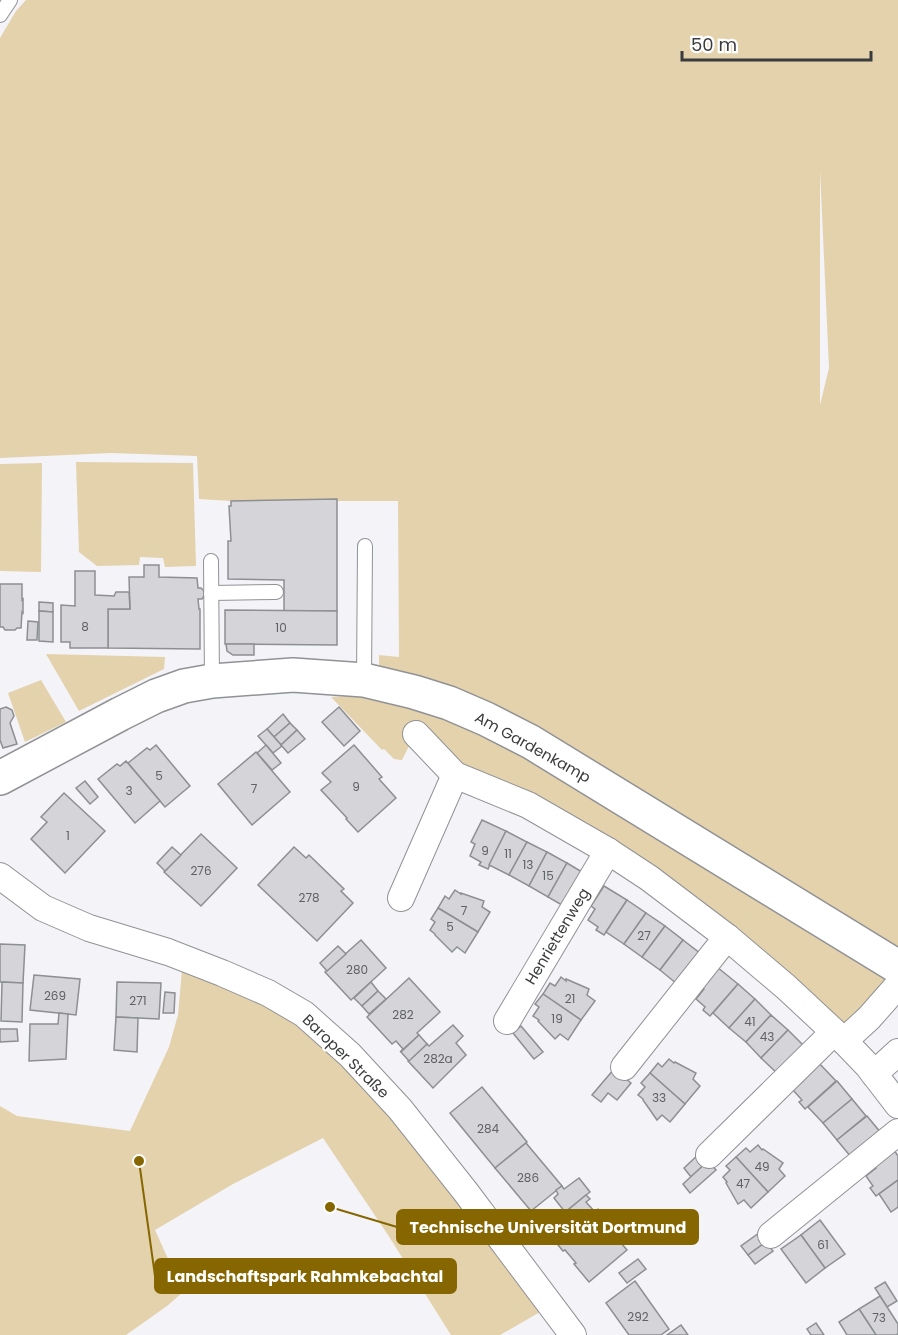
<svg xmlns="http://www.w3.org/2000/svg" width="898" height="1335" viewBox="0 0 898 1335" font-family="Poppins,sans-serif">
<rect width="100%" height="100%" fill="#f3f3f8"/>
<g fill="#e3d2ac" fill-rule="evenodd">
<path d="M26,0H898V963L379,667V655L399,657L398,501H231L199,499L197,456L111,453L0,458V38L16,11ZM820,169L829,368L820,405Z"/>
<polygon points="76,462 193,463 196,566 165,567 163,558 140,557 139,565 97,566 79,552"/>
<polygon points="42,463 41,572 0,571 0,464"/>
<polygon points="46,654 165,657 164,669 79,711"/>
<polygon points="41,680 66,722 25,742 8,693"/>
<polygon points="414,692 898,967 844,1041 727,937 412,740 402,760 394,759 384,749 382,750 331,697"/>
<polygon points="182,970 266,1000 350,1065 451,1194 540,1312 500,1335 451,1335 388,1235 323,1138 233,1184 155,1230 183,1292 167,1306 126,1335 0,1335 0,1106 17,1116 130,1131 169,1047 178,1015"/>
</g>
<g fill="#d4d4d9" stroke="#8e8f93" stroke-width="1.5">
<polygon points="337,499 337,611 284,611 284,580 228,579 228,541 231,541 229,506 231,506 231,501"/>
<polygon points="144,565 159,565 159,577 197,578 198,588 201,588 204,591 204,596 202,599 198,599 199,609 200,609 200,649 108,648 108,609 130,609 129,577 144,577"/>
<polygon points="75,571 95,571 95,595 114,596 116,592 129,592 130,609 108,609 108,648 70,648 70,642 61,642 61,605 75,606"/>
<polygon points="0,584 22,584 22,600 23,599 23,613 22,612 21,628 17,628 15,630 5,630 3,627 0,627"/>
<polygon points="39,602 53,603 53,612 39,611"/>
<polygon points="225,610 337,611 337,645 225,644"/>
<polygon points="39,611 53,612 53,642 39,641"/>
<polygon points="28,621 38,622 37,640 27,640"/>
<polygon points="226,644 254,644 254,655 233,655 227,651"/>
<polygon points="6,707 12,710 14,716 10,723 17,744 3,748 0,740 0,709"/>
<polygon points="339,707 360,731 344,746 322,722"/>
<polygon points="283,714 290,723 274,737 267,729"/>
<polygon points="290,723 297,730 281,745 274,737"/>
<polygon points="267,729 282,746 273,753 258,736"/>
<polygon points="297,730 305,739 288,753 281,745"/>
<polygon points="156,745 190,786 165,807 128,763 147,748 150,750"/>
<polygon points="266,745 281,763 272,770 257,753"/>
<polygon points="354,745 382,777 379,779 396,798 358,832 346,819 347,818 321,790 331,782 322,773"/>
<polygon points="256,752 290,792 252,825 218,784"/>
<polygon points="126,761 160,801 135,823 98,779 117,764 120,766"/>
<polygon points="85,781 98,797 90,804 76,788"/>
<polygon points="64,793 105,831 65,873 31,839 47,822 41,817"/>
<polygon points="482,820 506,831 488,869 479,865 481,862 470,856 475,844 471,842"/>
<polygon points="506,831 527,842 509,875 489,865"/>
<polygon points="201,834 237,868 201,906 164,872"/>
<polygon points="527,842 547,852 529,886 509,875"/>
<polygon points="172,847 181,855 165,871 157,863"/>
<polygon points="294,847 306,858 309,855 344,889 341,891 353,903 317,941 258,885"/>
<polygon points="547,852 567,863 548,897 529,886"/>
<polygon points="567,863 587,875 567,908 548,897"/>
<polygon points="604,886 627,900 604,935 596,930 598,927 588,920 595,909 591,906"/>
<polygon points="455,890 461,894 461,893 484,901 482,907 490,912 478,932 438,908 445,896 449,899"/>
<polygon points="627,900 646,913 624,944 606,932"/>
<polygon points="438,908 478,932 465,953 457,947 452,952 435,935 435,934 430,930 435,922 431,919"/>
<polygon points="646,913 665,926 642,957 624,944"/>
<polygon points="665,926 683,940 660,970 642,957"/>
<polygon points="361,940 386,968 351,1000 325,972"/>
<polygon points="683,940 701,954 677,984 660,970"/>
<polygon points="0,944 25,945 23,983 0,982"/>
<polygon points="338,946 346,954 327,971 320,963"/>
<polygon points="717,967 738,984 710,1016 703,1010 705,1007 696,999 704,989 701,986"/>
<polygon points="34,975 80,979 76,1015 30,1010"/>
<polygon points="561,977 566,981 566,979 589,989 587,995 595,1001 581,1020 543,994 550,983 555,986"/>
<polygon points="409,978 440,1012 417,1033 419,1035 400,1052 403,1049 396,1041 392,1044 367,1017"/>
<polygon points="2,982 23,983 22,1022 1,1021"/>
<polygon points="117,982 161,983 159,1019 116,1017"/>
<polygon points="371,982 378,991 362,1006 354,998"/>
<polygon points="738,984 755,999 729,1028 713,1013"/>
<polygon points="378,991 386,999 369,1014 362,1006"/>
<polygon points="165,992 175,993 174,1013 163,1013"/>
<polygon points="543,994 581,1020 568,1040 560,1034 555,1039 538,1021 539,1020 533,1016 539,1007 535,1004"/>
<polygon points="755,999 771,1015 746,1042 729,1028"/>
<polygon points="59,1013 68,1014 66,1059 29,1061 30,1024 58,1024"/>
<polygon points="771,1015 788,1030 761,1058 746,1042"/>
<polygon points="116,1017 138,1018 137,1052 114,1050"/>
<polygon points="453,1025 463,1036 456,1043 466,1055 433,1088 408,1061 427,1044 429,1046"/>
<polygon points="521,1026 543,1052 534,1059 513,1033"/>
<polygon points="0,1029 17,1029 18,1041 0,1042"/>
<polygon points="788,1030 805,1047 777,1073 761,1058"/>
<polygon points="419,1035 427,1044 409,1061 401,1052"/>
<polygon points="669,1059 674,1063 675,1062 696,1073 693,1079 700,1086 685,1104 650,1073 658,1063 662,1067"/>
<polygon points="818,1062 836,1081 805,1109 799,1102 802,1100 793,1090 803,1081 801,1078"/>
<polygon points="614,1069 631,1083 617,1100 608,1093 601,1102 592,1095"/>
<polygon points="650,1073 685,1104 670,1122 662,1115 657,1120 643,1100 643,1099 638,1095 645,1087 641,1083"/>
<polygon points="837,1081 852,1099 823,1123 808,1107"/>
<polygon points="482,1087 527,1142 495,1168 450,1113"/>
<polygon points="852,1099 866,1116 837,1140 823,1123"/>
<polygon points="867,1116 881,1133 851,1157 837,1140"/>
<polygon points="526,1143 562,1186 531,1211 495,1168"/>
<polygon points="758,1145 762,1150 763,1149 783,1163 779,1169 785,1176 768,1192 736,1157 746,1148 750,1152"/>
<polygon points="894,1150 898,1156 898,1180 876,1196 870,1188 873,1186 866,1176 876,1168 874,1165"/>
<polygon points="700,1153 708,1161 691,1177 684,1168"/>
<polygon points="736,1157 768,1192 751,1208 744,1200 738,1204 726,1183 727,1182 723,1177 730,1170 726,1166"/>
<polygon points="708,1161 716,1170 690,1193 683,1184"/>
<polygon points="579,1178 590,1192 565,1212 554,1198 558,1194 556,1190 562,1186 564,1189"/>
<polygon points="898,1180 898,1207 891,1212 879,1194"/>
<polygon points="586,1195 590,1199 586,1202 595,1212 598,1209 607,1220 604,1223 627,1250 589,1282 574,1264 576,1263 565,1250 563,1251 545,1229"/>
<polygon points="820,1220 845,1254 825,1268 801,1235"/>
<polygon points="759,1233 766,1242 748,1255 741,1246"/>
<polygon points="801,1235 825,1268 806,1283 781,1249"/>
<polygon points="766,1242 773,1251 755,1264 748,1255"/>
<polygon points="638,1259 646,1269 627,1283 619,1273"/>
<polygon points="635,1281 669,1329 661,1335 629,1335 606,1303"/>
<polygon points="885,1282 897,1301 887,1307 875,1288"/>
<polygon points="880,1296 898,1324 898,1334 896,1335 876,1335 859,1309"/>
<polygon points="859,1309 876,1335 847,1335 839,1322"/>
<polygon points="816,1323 824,1335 811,1335 807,1329"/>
<polygon points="681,1325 688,1335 667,1335"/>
</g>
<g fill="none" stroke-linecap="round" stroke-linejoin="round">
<defs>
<g id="service">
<polyline points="0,15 10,0"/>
<polyline points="211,561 212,681"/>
<polyline points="211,593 276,592"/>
<polyline points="364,680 365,546"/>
</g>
<g id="minor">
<polyline points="416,734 455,775 528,805 608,851 649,878 727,937 786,987 844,1041 868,1066 898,1105"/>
<polyline points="0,876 43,908 89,928 168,952 222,973 268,993 304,1014 350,1055 400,1109 465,1191 573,1335"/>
<polyline points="401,898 455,775"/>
<polyline points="507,1021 608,851"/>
<polyline points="844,1041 869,1018 898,985"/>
<polyline points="624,1067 727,937"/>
<polyline points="874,1074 898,1052"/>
<polyline points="709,1155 834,1032"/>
<polyline points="771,1235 898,1132"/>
</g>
<polyline id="tertiary" points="0,778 120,714 156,696 184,686 212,681 293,675 364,680 414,692 449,703 486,719 531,742 898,967"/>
</defs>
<use href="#service" stroke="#919296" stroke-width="16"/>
<use href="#minor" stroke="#919296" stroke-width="28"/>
<use href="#tertiary" stroke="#919296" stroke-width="36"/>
<use href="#service" stroke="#fff" stroke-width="14"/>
<use href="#minor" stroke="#fff" stroke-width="26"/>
<use href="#tertiary" stroke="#fff" stroke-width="33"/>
</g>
<g text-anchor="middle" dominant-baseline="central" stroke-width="4.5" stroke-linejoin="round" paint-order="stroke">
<g font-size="12" fill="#606163">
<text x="85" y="626">8</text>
<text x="281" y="627">10</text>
<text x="159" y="775">5</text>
<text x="356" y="786">9</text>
<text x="254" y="788">7</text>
<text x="129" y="790">3</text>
<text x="68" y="835">1</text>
<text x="485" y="850">9</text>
<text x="508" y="853">11</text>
<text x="528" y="864">13</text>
<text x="201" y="870">276</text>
<text x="548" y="875">15</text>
<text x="309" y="897">278</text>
<text x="464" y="910">7</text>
<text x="450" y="926">5</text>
<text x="644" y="935">27</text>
<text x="357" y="969">280</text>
<text x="55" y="995">269</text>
<text x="570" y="998">21</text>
<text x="138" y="1000">271</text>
<text x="403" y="1014">282</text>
<text x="557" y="1018">19</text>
<text x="750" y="1021">41</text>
<text x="767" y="1036">43</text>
<text x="438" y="1058">282a</text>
<text x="659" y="1097">33</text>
<text x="488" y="1128">284</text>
<text x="762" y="1166">49</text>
<text x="528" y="1177">286</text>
<text x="743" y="1183">47</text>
<text x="823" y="1244">61</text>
<text x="638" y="1316">292</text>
<text x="879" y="1317">73</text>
</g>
<g font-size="15" fill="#3a3b3c" stroke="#fff">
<text transform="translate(533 747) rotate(29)">Am Gardenkamp</text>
<text transform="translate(557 936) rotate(-59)">Henriettenweg</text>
<text transform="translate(346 1056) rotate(44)">Baroper Straße</text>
</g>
</g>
<path fill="none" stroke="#866600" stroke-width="2" d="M330 1207L397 1227M139 1161L155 1276"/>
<g fill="#866600" stroke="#fff" stroke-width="2">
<circle cx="330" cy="1207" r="6"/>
<circle cx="139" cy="1161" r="6"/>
</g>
<g fill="#866600" stroke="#866600" stroke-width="2">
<rect x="397" y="1210" width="301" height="34" rx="6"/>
<rect x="155" y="1259" width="301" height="34" rx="6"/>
</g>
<g font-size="16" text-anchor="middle" font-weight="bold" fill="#fff">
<text x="548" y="1233">Technische Universität Dortmund</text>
<text x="305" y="1282">Landschaftspark Rahmkebachtal</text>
</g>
<path d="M682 51v9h189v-9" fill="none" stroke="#3a3b3c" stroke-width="3"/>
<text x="691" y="51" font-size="18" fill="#3a3b3c" stroke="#ffffff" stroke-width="4.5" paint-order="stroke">50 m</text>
</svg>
